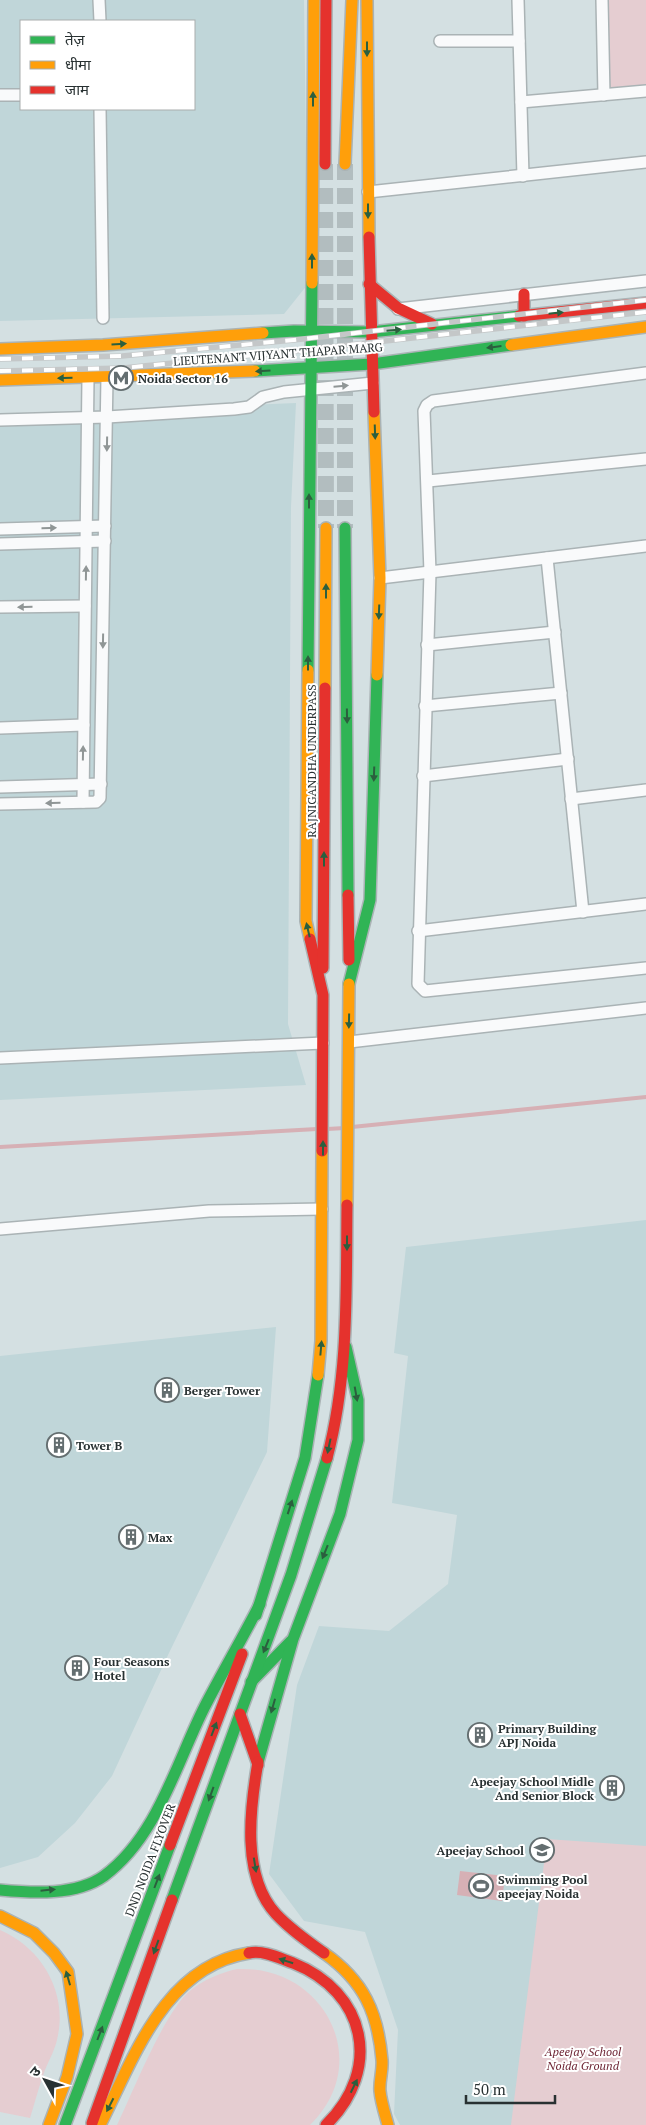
<svg xmlns="http://www.w3.org/2000/svg" width="646" height="2125" viewBox="0 0 646 2125" font-family="'PT Serif','Noto Sans Devanagari',serif">
<rect width="100%" height="100%" fill="#d4e0e2"/>
<g fill="#c0d6d9" fill-rule="evenodd">
<path d="M0,0H304L308,284L284,314L0,321ZM21,21H194V109H21Z"/>
<polygon points="296,403 291,507 288,1024 306,1085 0,1100 0,415"/>
<polygon points="646,1220 646,2125 400,2125 394,2114 398,2030 365,1932 304,1921 269,1874 297,1685 319,1626 389,1631 448,1584 457,1515 392,1503 408,1356 394,1353 406,1247"/>
<polygon points="276,1327 267,1452 168,1655 112,1776 75,1823 38,1857 0,1868 0,1356"/>
</g>
<g fill="#e5cdd1">
<polygon points="608,0 646,0 646,86 610,89"/>
<polygon points="547,1839 646,1846 646,2125 511,2125"/>
<path d="M0,1930C40,1947 67,1990 58,2035C56,2048 50,2058 45,2070C39,2086 35,2102 30,2118L0,2112Z"/>
<path d="M237,1969C324,1965 375,2062 310,2125H117C133,2092 165,2010 191,1990C205,1979 220,1973 237,1969Z"/>
</g>
<polygon fill="#d6b0b5" points="460,1871 505,1876 502,1901 457,1895"/>
<g fill="none" stroke-linecap="round" stroke-linejoin="round">
<g stroke="#d6b0b5" stroke-width="4">
<polyline points="352,1127 646,1097"/>
<polyline points="327,1129 345,1128"/>
<polyline points="0,1147 317,1129"/>
</g>
<g stroke="#b2bdbf" stroke-width="16" stroke-dasharray="16 8" stroke-linecap="butt">
<polyline points="325,164 326,528"/>
<polyline points="345,164 345,528"/>
</g>
<defs>
<g id="street">
<polyline points="99,0 100,21"/>
<polyline points="518,0 523,176"/>
<polyline points="602,0 604,95"/>
<polyline points="440,41 519,41"/>
<polyline points="0,95 21,95"/>
<polyline points="521,102 646,91"/>
<polyline points="100,109 103,318"/>
<polyline points="368,192 646,162"/>
<polyline points="398,309 646,281"/>
<polyline points="646,373 433,401 427,405 424,411 430,572 418,984 425,991 646,968"/>
<polyline points="0,420 107,417 234,409 249,407 263,397 284,392 373,383"/>
<polyline points="428,481 646,459"/>
<polyline points="0,529 105,526"/>
<polyline points="0,544 105,541"/>
<polyline points="547,558 583,912"/>
<polyline points="380,578 646,546"/>
<polyline points="0,607 85,606"/>
<polyline points="427,645 555,632"/>
<polyline points="425,706 561,693"/>
<polyline points="0,728 84,725"/>
<polyline points="423,776 568,759"/>
<polyline points="0,787 101,784"/>
<polyline points="571,799 646,790"/>
<polyline points="83,802 88,378"/>
<polyline points="0,804 96,802 100,798 107,377"/>
<polyline points="418,931 646,904"/>
<polyline points="349,1042 646,1008"/>
<polyline points="0,1058 323,1043"/>
<polyline points="0,1229 209,1211 322,1209"/>
</g>
<g id="fast">
<polyline points="263,333 294,331 371,332 519,316"/>
<polyline points="255,371 372,364 511,345"/>
<polyline points="345,528 348,895"/>
<polyline points="308,670 312,283"/>
<polyline points="349,984 370,900 377,675"/>
<polyline points="256,1615 305,1458 318,1375"/>
<polyline points="251,1682 291,1641"/>
<polyline points="258,1762 293,1639 340,1514 358,1440 358,1400 346,1347"/>
<path d="M0,1890C32,1893 76,1896 104,1876C157,1837 176,1764 204,1708C222,1673 242,1639 260,1604"/>
<polyline points="172,1900 291,1575 327,1458"/>
<polyline points="65,2125 170,1845"/>
</g>
<g id="slow">
<polyline points="367,0 369,237"/>
<polyline points="345,164 352,0"/>
<polyline points="312,283 314,0"/>
<polyline points="511,345 646,327"/>
<polyline points="0,349 103,345 263,333"/>
<polyline points="0,380 255,371"/>
<polyline points="374,412 380,578 377,675"/>
<polyline points="308,670 306,921 310,939"/>
<polyline points="325,688 326,528"/>
<polyline points="347,1205 349,984"/>
<polyline points="318,1375 321,1341 322,1151"/>
<polyline points="0,1916 34,1933 54,1953 68,1972 77,2034 67,2077 49,2125"/>
<path d="M324,1953C364,1981 378,2013 382,2060C383,2071 379,2081 380,2091C381,2102 385,2114 388,2125"/>
<path d="M100,2125C134,2058 164,1966 249,1953"/>
</g>
<g id="jam">
<polyline points="325,164 326,0"/>
<polyline points="369,237 374,412"/>
<polyline points="369,284 398,308 432,324"/>
<polyline points="524,294 524,316"/>
<polyline points="519,316 646,303"/>
<polyline points="348,895 349,960"/>
<polyline points="310,939 323,995 322,1151"/>
<polyline points="323,968 325,688"/>
<path d="M327,1458C349,1375 346,1290 347,1205"/>
<polyline points="240,1714 258,1765"/>
<path d="M258,1762C250,1808 241,1876 276,1914C290,1929 307,1941 324,1953"/>
<polyline points="170,1845 242,1654"/>
<path d="M249,1953C264,1950 279,1958 293,1963C366,1992 383,2069 326,2125"/>
<polyline points="92,2123 172,1900"/>
</g>
</defs>
<use href="#street" stroke="#aab3b5" stroke-width="14"/>
<use href="#fast" stroke="#aab3b5" stroke-width="14"/>
<use href="#slow" stroke="#aab3b5" stroke-width="14"/>
<use href="#jam" stroke="#aab3b5" stroke-width="14"/>
<use href="#street" stroke="#f9fafb" stroke-width="11"/>
<use href="#fast" stroke="#30b455" stroke-width="11"/>
<use href="#slow" stroke="#ff9f0a" stroke-width="11"/>
<use href="#jam" stroke="#e5322d" stroke-width="11"/>
<defs>
<g id="rail">
<polyline points="0,359 122,356 294,340 646,300"/>
<polyline points="0,371 123,368 295,351 646,312"/>
</g>
</defs>
<use href="#rail" stroke="#c4c7c8" stroke-width="5.5"/>
<use href="#rail" stroke="#fff" stroke-width="4" stroke-dasharray="11" stroke-linecap="butt"/>
</g>
<defs><path id="oneway-solid" d="M-6-.8H1V-3.2L6.5 0L1 3.2V.8H-6Z" transform="scale(1.25)"/></defs>
<g fill="#2b5f3e">
<use href="#oneway-solid" transform="translate(367 49) rotate(90)"/>
<use href="#oneway-solid" transform="translate(313 99) rotate(-90)"/>
<use href="#oneway-solid" transform="translate(368 211) rotate(90)"/>
<use href="#oneway-solid" transform="translate(312 261) rotate(-90)"/>
<use href="#oneway-solid" transform="translate(556 313) rotate(-6)"/>
<use href="#oneway-solid" transform="translate(394 330) rotate(-5)"/>
<use href="#oneway-solid" transform="translate(119 344) rotate(-4)"/>
<use href="#oneway-solid" transform="translate(494 347) rotate(173)"/>
<use href="#oneway-solid" transform="translate(263 371) rotate(176)"/>
<use href="#oneway-solid" transform="translate(65 378) rotate(179)"/>
<use href="#oneway-solid" transform="translate(375 432) rotate(88)"/>
<use href="#oneway-solid" transform="translate(309 501) rotate(-90)"/>
<use href="#oneway-solid" transform="translate(326 591) rotate(-90)"/>
<use href="#oneway-solid" transform="translate(379 612) rotate(92)"/>
<use href="#oneway-solid" transform="translate(308 663) rotate(-90)"/>
<use href="#oneway-solid" transform="translate(347 716) rotate(89)"/>
<use href="#oneway-solid" transform="translate(374 774) rotate(92)"/>
<use href="#oneway-solid" transform="translate(324 859) rotate(-90)"/>
<use href="#oneway-solid" transform="translate(308 930) rotate(-103)"/>
<use href="#oneway-solid" transform="translate(349 1021) rotate(91)"/>
<use href="#oneway-solid" transform="translate(323 1148) rotate(-90)"/>
<use href="#oneway-solid" transform="translate(347 1243) rotate(90)"/>
<use href="#oneway-solid" transform="translate(321 1348) rotate(-85)"/>
<use href="#oneway-solid" transform="translate(356 1394) rotate(80)"/>
<use href="#oneway-solid" transform="translate(329 1446) rotate(102)"/>
<use href="#oneway-solid" transform="translate(290 1507) rotate(-72)"/>
<use href="#oneway-solid" transform="translate(325 1552) rotate(112)"/>
<use href="#oneway-solid" transform="translate(266 1646) rotate(112)"/>
<use href="#oneway-solid" transform="translate(273 1706) rotate(106)"/>
<use href="#oneway-solid" transform="translate(214 1729) rotate(-69)"/>
<use href="#oneway-solid" transform="translate(211 1794) rotate(110)"/>
<use href="#oneway-solid" transform="translate(255 1865) rotate(81)"/>
<use href="#oneway-solid" transform="translate(157 1881) rotate(-69)"/>
<use href="#oneway-solid" transform="translate(48 1890) rotate(-6)"/>
<use href="#oneway-solid" transform="translate(156 1947) rotate(110)"/>
<use href="#oneway-solid" transform="translate(286 1961) rotate(-162)"/>
<use href="#oneway-solid" transform="translate(68 1978) rotate(-106)"/>
<use href="#oneway-solid" transform="translate(100 2033) rotate(-69)"/>
<use href="#oneway-solid" transform="translate(354 2086) rotate(-64)"/>
<use href="#oneway-solid" transform="translate(110 2105) rotate(117)"/>
</g>
<g fill="#909696">
<use href="#oneway-solid" transform="translate(341 386) rotate(-5)"/>
<use href="#oneway-solid" transform="translate(107 444) rotate(91)"/>
<use href="#oneway-solid" transform="translate(49 528) rotate(-1)"/>
<use href="#oneway-solid" transform="translate(86 573) rotate(-89)"/>
<use href="#oneway-solid" transform="translate(25 607) rotate(179)"/>
<use href="#oneway-solid" transform="translate(103 641) rotate(91)"/>
<use href="#oneway-solid" transform="translate(83 753) rotate(-89)"/>
<use href="#oneway-solid" transform="translate(53 803) rotate(179)"/>
</g>
<defs>
<symbol id="metro-ring" viewBox="-11 -11 22 22"><circle r="9.5" fill="#fff" stroke="#646e70" stroke-width="1.5"/><path d="M-5.5 5V-5H-3L0 0L3-5H5.5V5H3V-.5L0 4L-3-.5V5Z" fill="#646e70"/></symbol>
<symbol id="building-ring" viewBox="-11 -11 22 22"><circle r="9.5" fill="#fff" stroke="#646e70" stroke-width="1.5"/><path d="M-4-6H4V6H1V3H-1V6H-4ZM-2.5-4.3h1.7v1.8h-1.7ZM.8-4.3h1.7v1.8H.8ZM-2.5-1h1.7V.8h-1.7ZM.8-1h1.7V.8H.8Z" fill="#646e70"/></symbol>
<symbol id="school-ring" viewBox="-11 -11 22 22"><circle r="9.5" fill="#fff" stroke="#646e70" stroke-width="1.5"/><path d="M0-5L7-2L0 1L-7-2ZM-4 1L0 2.5L4 1V4Q0 6-4 4Z" fill="#646e70"/></symbol>
<symbol id="stadium-ring" viewBox="-11 -11 22 22"><circle r="9.5" fill="#fff" stroke="#646e70" stroke-width="1.5"/><path d="M0-5a6.5 5 0 1 0 0 10a6.5 5 0 1 0 0-10ZM-3.5-1.8h7v3.6h-7Z" fill="#646e70"/></symbol>
</defs>
<g fill-rule="evenodd">
<use href="#metro-ring" x="107" y="364" width="28" height="28"/>
<use href="#building-ring" x="153" y="1376" width="28" height="28"/>
<use href="#building-ring" x="45" y="1431" width="28" height="28"/>
<use href="#building-ring" x="117" y="1523" width="28" height="28"/>
<use href="#building-ring" x="63" y="1654" width="28" height="28"/>
<use href="#building-ring" x="466" y="1721" width="28" height="28"/>
<use href="#building-ring" x="598" y="1774" width="28" height="28"/>
<use href="#school-ring" x="528" y="1836" width="28" height="28"/>
<use href="#stadium-ring" x="467" y="1872" width="28" height="28"/>
</g>
<g text-anchor="middle" dominant-baseline="central" stroke-width="4" stroke-linejoin="round" paint-order="stroke">
<g font-size="12" fill="#283132" stroke="#fff">
<text transform="translate(278 354) rotate(-4)">LIEUTENANT VIJYANT THAPAR MARG</text>
<text transform="translate(311 761) rotate(-90)">RAJNIGANDHA UNDERPASS</text>
<text transform="translate(150 1860) rotate(-69)">DND NOIDA FLYOVER</text>
</g>
<g font-size="12" font-weight="bold" fill="#283132" stroke="#fff" text-anchor="start">
<text x="138" y="378">Noida Sector 16</text>
<text x="184" y="1390">Berger Tower</text>
<text x="76" y="1445">Tower B</text>
<text x="148" y="1537">Max</text>
<text x="94" y="1661">Four Seasons<tspan x="94" dy="14">Hotel</tspan></text>
<text x="498" y="1728">Primary Building<tspan x="498" dy="14">APJ Noida</tspan></text>
<text x="594" y="1781" text-anchor="end">Apeejay School Midle<tspan x="594" dy="14">And Senior Block</tspan></text>
<text x="524" y="1850" text-anchor="end">Apeejay School</text>
<text x="498" y="1879">Swimming Pool<tspan x="498" dy="14">apeejay Noida</tspan></text>
</g>
<g font-size="12" font-style="italic" fill="#6f2736" stroke="#fff">
<text x="583" y="2051">Apeejay School<tspan x="583" dy="14">Noida Ground</tspan></text>
</g>
</g>
<rect x="20" y="20" width="175" height="90" fill="#ffffff" stroke="#a9adad"/>
<rect x="30" y="36" width="25" height="8" fill="#30b455" stroke="#a9adad"/>
<text x="65" y="45" font-size="15" fill="#283132">तेज़</text>
<rect x="30" y="61" width="25" height="8" fill="#ff9f0a" stroke="#a9adad"/>
<text x="65" y="70" font-size="15" fill="#283132">धीमा</text>
<rect x="30" y="86" width="25" height="8" fill="#e5322d" stroke="#a9adad"/>
<text x="65" y="95" font-size="15" fill="#283132">जाम</text>
<g transform="translate(45 2080) rotate(310)" stroke="#ffffff" stroke-width="4" paint-order="stroke">
<path d="M0-4L9 19L0 12L-9 19Z" fill="#283132"/>
<text y="-8" font-size="14" font-weight="bold" text-anchor="middle" fill="#283132">उ</text>
</g>
<path d="M466 2095v8h89v-8" fill="none" stroke="#283132" stroke-width="2.5"/>
<text x="473" y="2095" font-size="15" fill="#283132" stroke="#ffffff" stroke-width="4" paint-order="stroke">50 m</text>
</svg>
